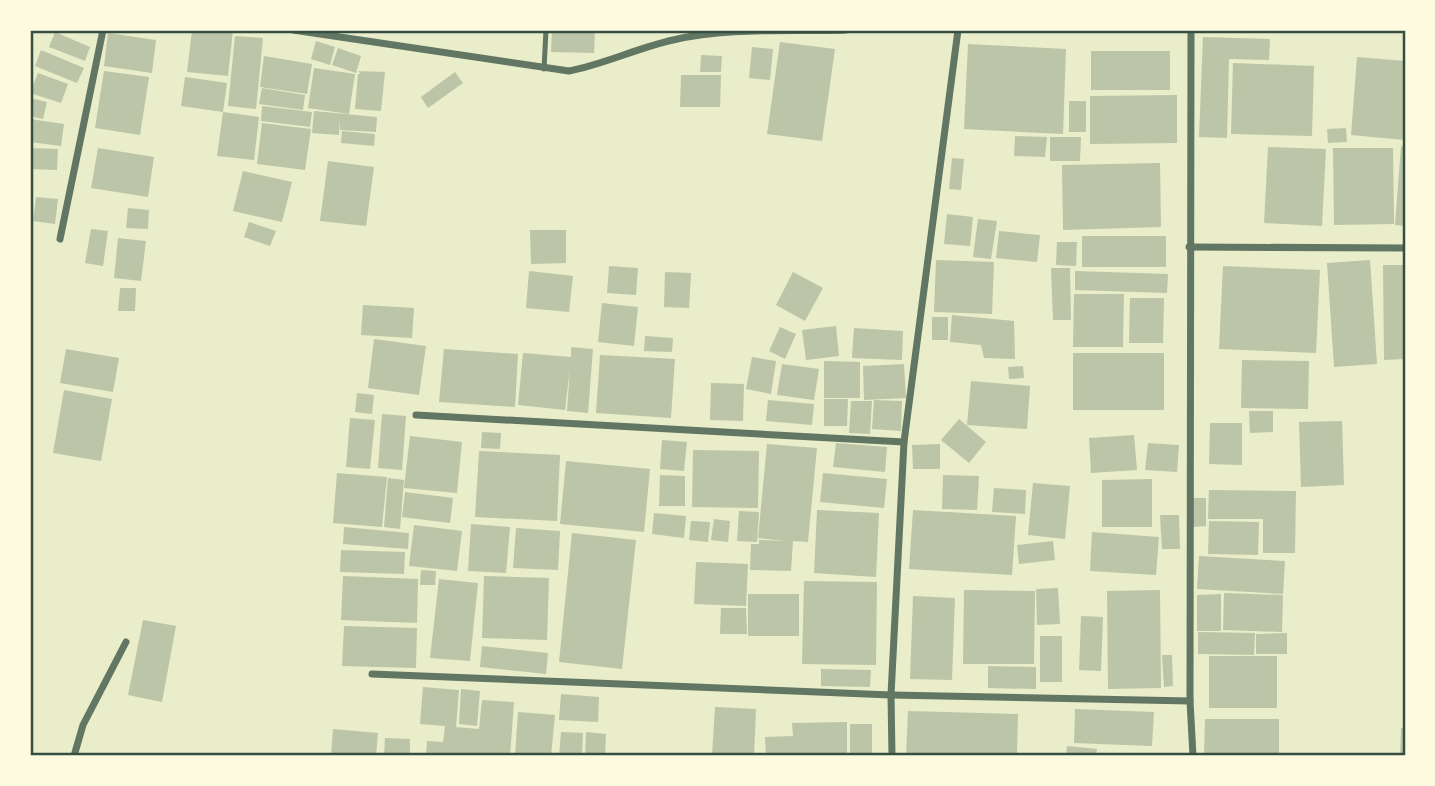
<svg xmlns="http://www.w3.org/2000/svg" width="1435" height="786" viewBox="0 0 1435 786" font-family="Rubik,sans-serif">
<rect width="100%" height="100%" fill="#e9edc9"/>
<g fill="#bcc5a7">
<polygon points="192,30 233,30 228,76 187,72"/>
<polygon points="552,30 595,30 594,53 551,52"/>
<polygon points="55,32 90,47 85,61 49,47"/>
<polygon points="108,33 156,40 152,73 104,66"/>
<polygon points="235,36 263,38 256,109 228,106"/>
<polygon points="1203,37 1270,39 1269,60 1229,59 1227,138 1199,137"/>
<polygon points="316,41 335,47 330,65 311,59"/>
<polygon points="780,42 835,49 822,141 767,134"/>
<polygon points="968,44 1066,49 1063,134 964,129"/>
<polygon points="752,47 773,49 770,80 749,78"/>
<polygon points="338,48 361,56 356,73 332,65"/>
<polygon points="41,50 84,68 77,83 35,66"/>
<rect x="1091" y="51" width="79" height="39"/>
<polygon points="701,55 722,56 721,72 700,72"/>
<polygon points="264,56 312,64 307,94 260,87"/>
<polygon points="1357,57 1405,61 1404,140 1351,135"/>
<polygon points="1233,63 1314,66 1312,136 1231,134"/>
<polygon points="314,68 355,74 349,114 308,108"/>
<polygon points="104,71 149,77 140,135 95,128"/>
<polygon points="358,71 385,72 381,111 355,109 358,74 361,74"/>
<polygon points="455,72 463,83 428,108 421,97"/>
<polygon points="38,73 68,84 61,103 30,93"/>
<polygon points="681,75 721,75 720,107 680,107"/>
<polygon points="185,77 227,83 223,112 181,106"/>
<polygon points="262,88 305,95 303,110 259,104"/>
<polygon points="1177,95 1177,143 1090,144 1090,96"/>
<polygon points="30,98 47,102 43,119 30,116"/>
<rect x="1069" y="101" width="17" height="31"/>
<polygon points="262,106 312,112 310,127 261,121"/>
<polygon points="314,111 377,117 376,132 340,130 340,118 339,135 312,133"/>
<polygon points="223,112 259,117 254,160 217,156"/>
<polygon points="30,119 64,124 61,146 30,142"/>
<polygon points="262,123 311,129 305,170 257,164"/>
<polygon points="1346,128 1347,142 1328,143 1327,129"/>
<polygon points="342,131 375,134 374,146 341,143"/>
<polygon points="1015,136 1047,137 1045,157 1014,156"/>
<polygon points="1050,137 1081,137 1080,161 1050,161"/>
<polygon points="1401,146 1405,147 1405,226 1395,225"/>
<polygon points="1268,147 1326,149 1322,226 1264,223"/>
<polygon points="30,148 58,149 57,170 30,169"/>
<polygon points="98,148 154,157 148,197 91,188"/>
<polygon points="1333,148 1393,148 1394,224 1334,225"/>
<polygon points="952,158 964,159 961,190 949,189"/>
<polygon points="328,161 374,167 366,226 320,221"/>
<polygon points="1160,163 1161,227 1063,230 1062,165"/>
<polygon points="243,171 292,182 282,222 233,211"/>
<polygon points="36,197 58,199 55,224 33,221"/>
<polygon points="128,208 149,210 148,229 126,228"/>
<polygon points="947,214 973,217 970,246 944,244"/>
<polygon points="978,219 997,221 991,259 973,257"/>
<polygon points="249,222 276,231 270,246 244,237"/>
<polygon points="91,229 108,231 103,266 85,263"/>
<polygon points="530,230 566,230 566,263 531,264"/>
<polygon points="999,231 1040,235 1037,262 996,258"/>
<rect x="1082" y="236" width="84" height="31"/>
<polygon points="118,238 146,241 141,281 114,278"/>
<polygon points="1057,242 1077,242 1076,266 1056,265"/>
<polygon points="936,260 994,262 992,314 934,312"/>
<polygon points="1370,260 1377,364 1334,367 1327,263"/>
<polygon points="1383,265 1405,265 1405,359 1384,360"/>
<polygon points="609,266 638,268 636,295 607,293"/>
<polygon points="1223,266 1320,270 1316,353 1219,349"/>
<polygon points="1051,268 1070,268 1071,320 1053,320"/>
<polygon points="529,271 573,276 569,312 526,308"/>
<polygon points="1075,271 1168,274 1167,293 1075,290"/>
<polygon points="665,272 691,273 689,308 664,307"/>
<polygon points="793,272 823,288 805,321 776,305"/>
<polygon points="120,288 136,288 135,311 118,311"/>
<polygon points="1074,294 1124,294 1123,347 1073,347"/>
<polygon points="1130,298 1164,298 1163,343 1129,343"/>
<polygon points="602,303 638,307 634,346 598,342"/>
<polygon points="363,305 414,308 412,338 361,335"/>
<polygon points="952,315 1014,321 1015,359 984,358 981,345 950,342"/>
<rect x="932" y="317" width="16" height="23"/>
<polygon points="836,326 839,356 806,360 802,330"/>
<polygon points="780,327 796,334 785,359 769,351"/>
<polygon points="854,328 903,331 902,360 852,358"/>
<polygon points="645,336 673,338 672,352 644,351"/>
<polygon points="374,339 426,346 419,395 368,388"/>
<polygon points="571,347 593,349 588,413 567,411 570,368 565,410 518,405 523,353 571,357"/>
<polygon points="66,349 119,358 113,392 60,383"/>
<polygon points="444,349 518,354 515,407 439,402"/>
<rect x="1073" y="353" width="91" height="57"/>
<polygon points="600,355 675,359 671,418 596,413"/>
<polygon points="752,357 776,361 771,394 746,389"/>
<polygon points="1242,360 1309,361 1308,409 1241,408"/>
<polygon points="824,361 860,362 860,398 824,398"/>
<polygon points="782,364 819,369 814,400 777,395"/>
<polygon points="904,364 906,398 864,400 863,366"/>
<polygon points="1023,366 1024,378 1009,379 1008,367"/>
<polygon points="971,381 1030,386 1027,429 967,425"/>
<polygon points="711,383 744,384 743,421 710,420"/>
<polygon points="64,390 112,399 101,461 53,453"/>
<polygon points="357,393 374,395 372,414 355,412"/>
<polygon points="824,399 848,399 847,426 824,426"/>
<polygon points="768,400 814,404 812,425 766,421"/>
<polygon points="874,400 902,401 901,431 872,429"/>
<polygon points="851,401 872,401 870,434 849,433"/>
<polygon points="1249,411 1273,411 1273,432 1250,433"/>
<polygon points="382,414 406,416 402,470 378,468"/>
<polygon points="350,418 375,420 370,469 346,467"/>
<polygon points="959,419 986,442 969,463 941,440"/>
<polygon points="1342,421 1344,485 1301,487 1299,422"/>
<polygon points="1210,423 1242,423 1242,465 1209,464"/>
<polygon points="482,432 501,433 500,449 481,448"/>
<polygon points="1134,435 1137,470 1091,473 1089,438"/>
<polygon points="410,436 462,442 457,493 404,488"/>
<polygon points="662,440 687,442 684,471 660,469"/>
<polygon points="836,443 887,447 885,472 833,467"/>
<polygon points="1148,443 1179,445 1177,472 1145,470"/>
<polygon points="767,444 817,448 808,542 793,541 791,571 750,570 751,544 759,544 759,540 786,541 758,538"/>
<polygon points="940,444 940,469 913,469 912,445"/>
<polygon points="693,450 759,451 758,508 692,507"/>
<polygon points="479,451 560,455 557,521 475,517"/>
<polygon points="566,461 650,469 644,532 560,524"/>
<polygon points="337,473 387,477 382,527 333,523"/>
<polygon points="823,473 887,479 884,508 820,502"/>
<polygon points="660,475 685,476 685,506 659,506"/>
<polygon points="943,475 979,476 977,510 942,509"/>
<polygon points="388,478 404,480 400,529 384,527"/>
<polygon points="1152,479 1152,527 1102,527 1102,480"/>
<polygon points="1033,483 1070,486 1065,539 1028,535"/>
<polygon points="994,488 1026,490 1025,514 992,512"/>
<polygon points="1209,490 1296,491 1295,553 1263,553 1263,519 1208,519"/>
<polygon points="405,492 453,498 450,523 402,517"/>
<polygon points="1192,498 1206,498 1206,526 1192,527"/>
<polygon points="817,510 879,513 876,577 814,573"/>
<polygon points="913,510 1016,516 1012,575 909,569"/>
<polygon points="739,511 759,512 757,542 737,541"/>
<polygon points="654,513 686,516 684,538 652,534"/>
<polygon points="1160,515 1179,515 1180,549 1162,549"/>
<polygon points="714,519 730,521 728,542 711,540"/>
<polygon points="691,521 710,522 708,542 689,540"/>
<polygon points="1209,521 1259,522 1258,555 1208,554"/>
<polygon points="471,524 510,527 506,573 468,571"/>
<polygon points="414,525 462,531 457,571 409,566"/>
<polygon points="344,527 409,533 408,549 343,544"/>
<polygon points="516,528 560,531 558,570 513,568"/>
<polygon points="1092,532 1159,537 1156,575 1090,571"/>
<polygon points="572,533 636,540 622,669 559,662"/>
<polygon points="1053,541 1055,560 1019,564 1017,545"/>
<polygon points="341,550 405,552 404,574 340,572"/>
<polygon points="1199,556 1285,561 1283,594 1197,589"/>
<polygon points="696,562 748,564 746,606 694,604"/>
<polygon points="421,570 436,571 435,585 420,585"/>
<polygon points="343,576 418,579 417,623 341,620"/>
<polygon points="484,576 549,578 547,640 482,638"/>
<polygon points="439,579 478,583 470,661 430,658"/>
<polygon points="804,581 877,582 876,665 802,664"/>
<polygon points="1058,588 1060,624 1037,625 1036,589"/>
<polygon points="964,590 1035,591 1034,664 963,664"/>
<polygon points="1160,590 1161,688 1108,689 1107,591"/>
<polygon points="1224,593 1283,595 1282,632 1223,630"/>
<rect x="748" y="594" width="51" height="42"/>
<polygon points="1221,594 1221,631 1197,631 1197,595"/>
<polygon points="913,596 955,598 952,680 910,679"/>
<polygon points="721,608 746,608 747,634 720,634"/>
<polygon points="1081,616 1103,617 1101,671 1079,670"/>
<polygon points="143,620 176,626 162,702 128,695"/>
<polygon points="344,626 417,628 416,668 342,666"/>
<polygon points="1198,632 1255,633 1254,655 1198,654"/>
<polygon points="1287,633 1287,654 1256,654 1256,634"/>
<rect x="1040" y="636" width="22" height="46"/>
<polygon points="482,646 548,653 546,674 480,667"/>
<polygon points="1162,655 1172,655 1173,686 1164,687"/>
<rect x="1209" y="656" width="68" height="52"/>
<polygon points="988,666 1036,667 1036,689 988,688"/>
<polygon points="821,669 871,670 870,687 821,686"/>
<polygon points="423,687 459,690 456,727 479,729 482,700 514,702 510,756 426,756 427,741 443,742 445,726 420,724"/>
<polygon points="461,689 480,691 477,726 459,724"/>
<polygon points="561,694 599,697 598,722 559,720"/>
<polygon points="715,707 756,709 754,756 712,756"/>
<polygon points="1075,709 1154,712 1152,746 1074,743"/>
<polygon points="908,711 1018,714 1017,756 906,756"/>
<polygon points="518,712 555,715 551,756 515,756"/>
<polygon points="1205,719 1279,719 1279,756 1204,756"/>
<polygon points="847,722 847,756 766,756 765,737 793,736 792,723"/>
<rect x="850" y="724" width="22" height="32"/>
<polygon points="1401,728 1405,728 1405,756 1400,756"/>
<polygon points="333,729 378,733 376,756 331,756"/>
<polygon points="561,732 583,733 582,756 559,756"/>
<polygon points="586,732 606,734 605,756 585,756"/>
<polygon points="385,738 410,739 410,756 384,756"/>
<polygon points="1067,746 1097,749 1096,756 1066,756"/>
</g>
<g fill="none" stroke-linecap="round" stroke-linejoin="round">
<polyline stroke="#617663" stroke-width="5" points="544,69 546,30"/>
<g stroke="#617663" stroke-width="7">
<path d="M293,30L569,71C605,64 637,48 673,40C729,27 788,32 846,30"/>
<polyline points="1191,30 1190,701 1193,756"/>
<polyline points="60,239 103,30"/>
<polyline points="1189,247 1405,248"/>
<polyline points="416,415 904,442"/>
<polyline points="372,674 891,695 1190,701"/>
<polyline points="74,756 83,725 126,642"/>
<polyline points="892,756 891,695 904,442 958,30"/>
</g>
</g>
<rect width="1435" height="786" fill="none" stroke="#fefae0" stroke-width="63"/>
<rect x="32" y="32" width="1372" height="722" fill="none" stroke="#344e41" stroke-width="2.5"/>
</svg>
